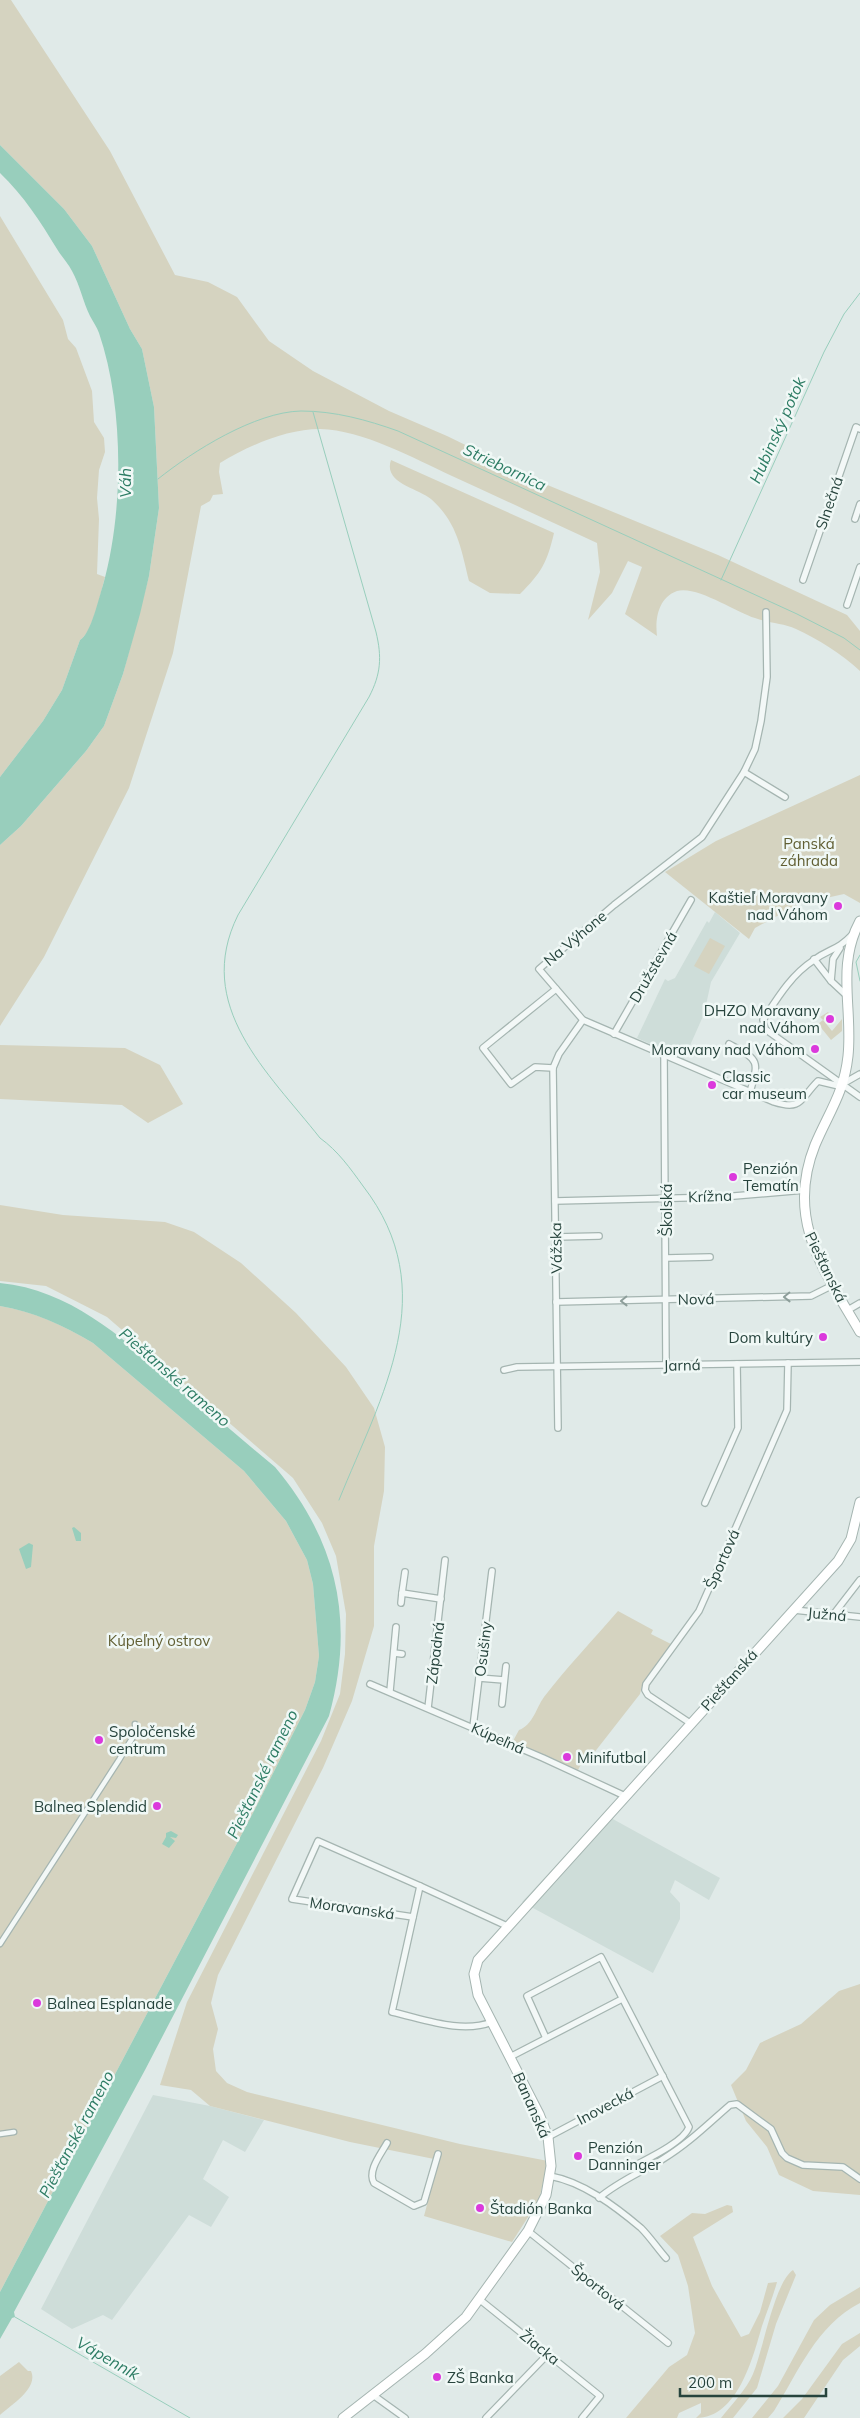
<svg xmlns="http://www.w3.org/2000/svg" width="860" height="2418" viewBox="0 0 860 2418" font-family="Mulish,sans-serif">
<rect width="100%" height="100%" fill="#e0eae8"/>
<g fill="#ceddd9">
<polygon points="715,912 740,933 711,982 704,1014 684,1059 637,1038 665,979 668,981 675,978 707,921 709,923"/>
<polygon points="600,1818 611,1818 720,1878 709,1900 675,1880 670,1892 680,1903 680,1919 653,1973 522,1902"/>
<polygon points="153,2095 210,2106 264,2120 245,2152 223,2140 203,2179 229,2197 211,2227 189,2215 112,2320 103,2315 72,2329 41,2309"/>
</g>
<g fill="#d5d3c0">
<path d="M0,0H11L110,151L175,275L208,282L237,297L269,341L313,371L389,411L447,436L545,484L718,555L847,615L860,631V671C842,654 818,639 796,629C783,623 768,623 755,618C736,612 696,585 677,591C658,598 655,619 657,636L625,614L642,567L628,561L612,593L588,620L600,572L597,543C549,521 500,498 452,476C413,458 363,430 320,429C286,429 248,446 220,463L219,472L223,494L213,495L210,501L201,506L173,653L129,788L44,957L0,1026V845L21,826L86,751L104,726L123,674L149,576L159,508L154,407L142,349L130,329L92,246L64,209L0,145Z"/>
<path d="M0,216L63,320L68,339L76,348L92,391L94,422L104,438L105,452L99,470L97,498L99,519L97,574L105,577C101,591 93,633 80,640L62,690L43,721L0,777Z"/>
<path d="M391,460L554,533C547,563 541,573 520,594L490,593L469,581C461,548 457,522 431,499C418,488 383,483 391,460Z"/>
<polygon points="860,775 860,903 844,894 799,904 755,928 749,939 665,872 716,841"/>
<polygon points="710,938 725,946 709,974 694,966"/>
<polygon points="828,1012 830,1015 823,1020 832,1031 842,1019 842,1031 831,1040 818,1024 823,1020 820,1017"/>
<polygon points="0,1045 125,1048 160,1065 183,1104 148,1123 122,1105 0,1099"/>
<polygon points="0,1205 63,1215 165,1222 194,1232 241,1263 296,1313 346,1367 374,1408 385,1447 384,1491 374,1546 374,1626 352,1701 323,1768 218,1975 211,2003 218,2029 213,2049 216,2071 227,2083 247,2092 460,2144 548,2161 539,2200 512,2242 424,2216 439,2160 350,2142 210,2106 191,2090 160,2085 187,2002 321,1741 340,1694 345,1654 346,1614 336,1556 322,1523 293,1478 107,1317 46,1286 0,1281"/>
<path d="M0,1306C35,1312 63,1325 93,1343L244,1471L286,1521L307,1560L313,1584L319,1656L315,1682L305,1710L254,1811L0,2292Z"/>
<path d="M618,1611L653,1630L651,1634L671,1644L642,1686L640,1694L590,1758L585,1757L578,1770L514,1744L513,1741L519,1730C533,1725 536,1708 544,1697C567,1667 593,1640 618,1611Z"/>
<polygon points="860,1984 860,2195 813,2191 779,2175 767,2147 746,2121 731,2085 746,2070 760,2043 801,2024 839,1991"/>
<path d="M727,2205L732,2206L733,2212L693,2237L712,2286L741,2337L749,2334L760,2312L768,2283L777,2282C773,2297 767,2311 762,2326C753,2357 738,2418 696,2418L701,2413V2403L679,2413L677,2418H626L669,2367L687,2355L695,2333L688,2286L678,2255L660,2236L692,2213L705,2214Z"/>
<path d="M793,2270L796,2275L776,2324L757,2388L733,2418H721C732,2404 746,2390 753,2374C763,2351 774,2283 793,2270Z"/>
<path d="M860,2287V2303C816,2326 799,2371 774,2411L768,2418H752L778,2386L814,2320L830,2305Z"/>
<polygon points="860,2333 860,2346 843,2360 804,2418 783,2418 802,2399 842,2344"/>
<path d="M19,2362L28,2371H31C39,2388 11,2405 0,2415V2376Z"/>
</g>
<g fill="#98cebc">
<path d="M0,145L64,209L92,246L130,329L142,349L154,407L159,508L149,576L140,614L123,674L104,726L86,751L21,826L0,845V777L43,721L62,690L80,640C91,634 99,597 103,585C124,511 124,406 99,333C97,327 93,322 90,316C83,302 80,285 72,271C68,263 61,256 57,249C40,221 24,196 0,173Z"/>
<path d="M0,1283C70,1290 119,1336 170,1378C205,1408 240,1438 275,1467C338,1542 355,1622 329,1716L145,2070L14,2312L15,2317L12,2318L0,2339V2292L254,1811L305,1710L315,1682L319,1656L313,1584L307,1560L286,1521L244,1471L93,1343C63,1325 34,1312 0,1306Z"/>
<polygon points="74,1527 81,1533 81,1541 76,1541 72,1528"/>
<polygon points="29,1543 33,1545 31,1567 26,1569 19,1549"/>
<polygon points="171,1831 178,1835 176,1838 170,1837 175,1841 169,1848 162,1844 166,1837 166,1833"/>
</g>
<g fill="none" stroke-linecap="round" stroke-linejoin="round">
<g stroke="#98cebc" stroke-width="1">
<path d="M313,412L376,632C382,657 381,674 369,697L238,915C193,1006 268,1072 320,1138C338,1151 350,1168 363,1186C444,1291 382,1394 339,1500"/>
<path d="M158,479C193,451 255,412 301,411C335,411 367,420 398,431L797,614L844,638L860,650"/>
<polyline points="721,580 824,352 844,314 860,293"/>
<polyline points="860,955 856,962 860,981"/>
<polyline points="15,2317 190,2418"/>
</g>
<defs>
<g id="pedestrian">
<polyline points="0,1944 119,1760 136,1732 135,1724"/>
<polyline points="0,2134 14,2132"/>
</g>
<g id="minor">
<polyline points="855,519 860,504"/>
<polyline points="803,580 856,427 860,429"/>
<polyline points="847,605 860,567"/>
<path d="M766,612L767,677L761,721L755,749L744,772L702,837L614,905L539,969L583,1020L774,1102C802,1111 800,1099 818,1081L839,1086L860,1074"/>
<polyline points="744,772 785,797"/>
<path d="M853,934C837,951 830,948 814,960C791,975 778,997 763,1020L765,1029L860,1097"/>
<polyline points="840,948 833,959 831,981 846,995"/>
<polyline points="814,959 831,981"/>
<polyline points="614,1034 691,900"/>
<path d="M729,1044C758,1060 760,1059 750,1092"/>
<polyline points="664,1055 666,1365"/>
<polyline points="553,1068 535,1067 511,1084 483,1048 556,989"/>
<polyline points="555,1201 722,1197 805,1190"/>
<polyline points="556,1237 599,1236"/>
<polyline points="666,1258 710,1257"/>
<polyline points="556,1302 811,1296 833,1285"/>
<polyline points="848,1310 860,1303"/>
<polyline points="504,1370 517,1367 860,1362"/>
<polyline points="558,1428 553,1068 559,1054 583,1020"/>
<polyline points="705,1503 738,1428 737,1364"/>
<polyline points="402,1593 405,1572"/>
<polyline points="401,1603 402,1593 441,1599"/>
<polyline points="794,1610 860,1617"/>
<polyline points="833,1615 860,1580"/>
<polyline points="394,1653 402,1654"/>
<polyline points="479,1678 504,1680"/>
<polyline points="370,1684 543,1758 625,1796"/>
<polyline points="390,1691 396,1627"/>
<polyline points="502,1704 506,1666"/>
<polyline points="428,1708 445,1560"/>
<polyline points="690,1723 648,1695 645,1690 646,1684 699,1611 719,1566 787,1410 788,1363"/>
<polyline points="473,1727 492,1571"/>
<polyline points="413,1917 292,1899 318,1841 420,1886"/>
<path d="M492,2022C461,2034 424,2019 392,2012L420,1886L507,1926"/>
<path d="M546,2038L527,1996L601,1957L689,2127C684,2142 647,2159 632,2167"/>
<polyline points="510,2057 622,1999"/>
<polyline points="548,2137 663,2076"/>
<path d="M387,2143C381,2154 367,2171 374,2183L414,2206L424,2202L438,2154"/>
<path d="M550,2176C583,2182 615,2206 641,2228C650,2237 658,2249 666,2258"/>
<path d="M599,2198C619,2181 642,2172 663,2159C688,2144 708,2124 730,2105L737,2104L771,2129L782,2153L787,2158L803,2165L843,2167L860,2179"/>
<polyline points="528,2231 668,2343"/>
<polyline points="479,2299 600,2396 582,2418"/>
<polyline points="373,2395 405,2418"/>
<polyline points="486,2418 548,2354"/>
</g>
<g id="secondary">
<path d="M860,921C836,965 853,1009 848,1056C844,1093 829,1112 815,1145C785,1220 824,1270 860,1332"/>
<polyline points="343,2418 425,2354 466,2317 528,2231 546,2195 551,2166 548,2137 539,2114 478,1995 474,1974 478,1960 838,1561 851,1539 860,1502"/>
</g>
</defs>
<use href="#pedestrian" stroke="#a5b5b1" stroke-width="7"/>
<use href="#minor" stroke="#a5b5b1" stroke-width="8"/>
<use href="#secondary" stroke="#a5b5b1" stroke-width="11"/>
<use href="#pedestrian" stroke="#f3f8f7" stroke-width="4.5"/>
<use href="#minor" stroke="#f3f8f7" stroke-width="5.5"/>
<use href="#secondary" stroke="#fff" stroke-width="9"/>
</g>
<defs><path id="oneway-chevron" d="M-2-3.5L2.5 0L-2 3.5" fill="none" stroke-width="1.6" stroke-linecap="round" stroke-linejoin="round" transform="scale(1.25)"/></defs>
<g stroke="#8d9e9a">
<use href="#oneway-chevron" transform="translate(787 1297) rotate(179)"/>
<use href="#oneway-chevron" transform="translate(624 1301) rotate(179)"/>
</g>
<g fill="#db39dc" stroke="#f0f8f6" stroke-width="2">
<circle cx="838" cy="906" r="5"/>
<circle cx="830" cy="1019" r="5"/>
<circle cx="815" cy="1049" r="5"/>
<circle cx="712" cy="1085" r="5"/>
<circle cx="733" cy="1177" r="5"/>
<circle cx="823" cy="1337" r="5"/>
<circle cx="99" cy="1740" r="5"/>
<circle cx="567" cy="1757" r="5"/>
<circle cx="157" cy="1806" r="5"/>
<circle cx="37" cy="2003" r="5"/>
<circle cx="578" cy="2156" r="5"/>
<circle cx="480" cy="2208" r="5"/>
<circle cx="437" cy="2377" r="5"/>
</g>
<g text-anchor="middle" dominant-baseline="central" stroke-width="5" stroke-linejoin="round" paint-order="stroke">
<g font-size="15" fill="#27443d" stroke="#f0f8f6">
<text transform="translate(829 503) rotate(-71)">Slnečná</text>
<text transform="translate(575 938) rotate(-40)">Na Výhone</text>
<text transform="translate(653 967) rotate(-60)">Družstevná</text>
<text transform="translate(710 1196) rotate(-2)">Krížna</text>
<text transform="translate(666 1210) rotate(-90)">Školská</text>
<text transform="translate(556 1248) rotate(-91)">Vážska</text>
<text transform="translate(826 1267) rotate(64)">Piešťanská</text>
<text transform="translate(696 1299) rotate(-1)">Nová</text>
<text transform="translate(682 1365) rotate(-1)">Jarná</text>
<text transform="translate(722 1559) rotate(-66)">Športová</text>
<text transform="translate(827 1614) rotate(5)">Južná</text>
<text transform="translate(483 1649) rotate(-83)">Osušiny</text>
<text transform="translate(435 1653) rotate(-83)">Západná</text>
<text transform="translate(729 1680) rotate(-48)">Piešťanská</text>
<text transform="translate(498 1738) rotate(24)">Kúpeľná</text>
<text transform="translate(352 1908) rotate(8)">Moravanská</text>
<text transform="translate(532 2105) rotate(66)">Bananská</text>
<text transform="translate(605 2106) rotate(-28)">Inovecká</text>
<text transform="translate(598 2287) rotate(39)">Športová</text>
<text transform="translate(540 2347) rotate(39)">Žiacka</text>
</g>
<g font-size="15" fill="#615f33" stroke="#f0f8f6">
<text x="809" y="843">Panská<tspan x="809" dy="17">záhrada</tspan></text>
<text x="159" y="1640">Kúpeľný ostrov</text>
</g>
<g font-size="15" fill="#27443d" stroke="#f0f8f6" text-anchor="start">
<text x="828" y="897" text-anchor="end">Kaštieľ Moravany<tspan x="828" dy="17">nad Váhom</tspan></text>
<text x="820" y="1010" text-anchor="end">DHZO Moravany<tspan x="820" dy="17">nad Váhom</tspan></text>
<text x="805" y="1049" text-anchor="end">Moravany nad Váhom</text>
<text x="722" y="1076">Classic<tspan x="722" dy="17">car museum</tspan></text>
<text x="743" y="1168">Penzión<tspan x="743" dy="17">Tematín</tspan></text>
<text x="813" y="1337" text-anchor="end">Dom kultúry</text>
<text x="109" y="1731">Spoločenské<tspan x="109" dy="17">centrum</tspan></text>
<text x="577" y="1757">Minifutbal</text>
<text x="147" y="1806" text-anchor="end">Balnea Splendid</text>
<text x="47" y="2003">Balnea Esplanade</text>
<text x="588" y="2147">Penzión<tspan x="588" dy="17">Danninger</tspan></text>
<text x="490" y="2208">Štadión Banka</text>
<text x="447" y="2377">ZŠ Banka</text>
</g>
<g font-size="16" font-style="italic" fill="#2d7c64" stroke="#f0f8f6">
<text transform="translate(777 430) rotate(-66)">Hubinský potok</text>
<text transform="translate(505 467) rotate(25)">Striebornica</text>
<text transform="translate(125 483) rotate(-90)">Váh</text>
<text transform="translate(175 1377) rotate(41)">Piešťanské rameno</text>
<text transform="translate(262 1774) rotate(-64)">Piešťanské rameno</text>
<text transform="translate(76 2134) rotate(-62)">Piešťanské rameno</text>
<text transform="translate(108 2358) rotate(30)">Vápenník</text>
</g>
</g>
<path d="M680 2388v8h146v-8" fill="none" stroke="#27443d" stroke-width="2.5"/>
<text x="688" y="2388" font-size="15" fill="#27443d" stroke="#f0f8f6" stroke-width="4" paint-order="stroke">200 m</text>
</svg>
